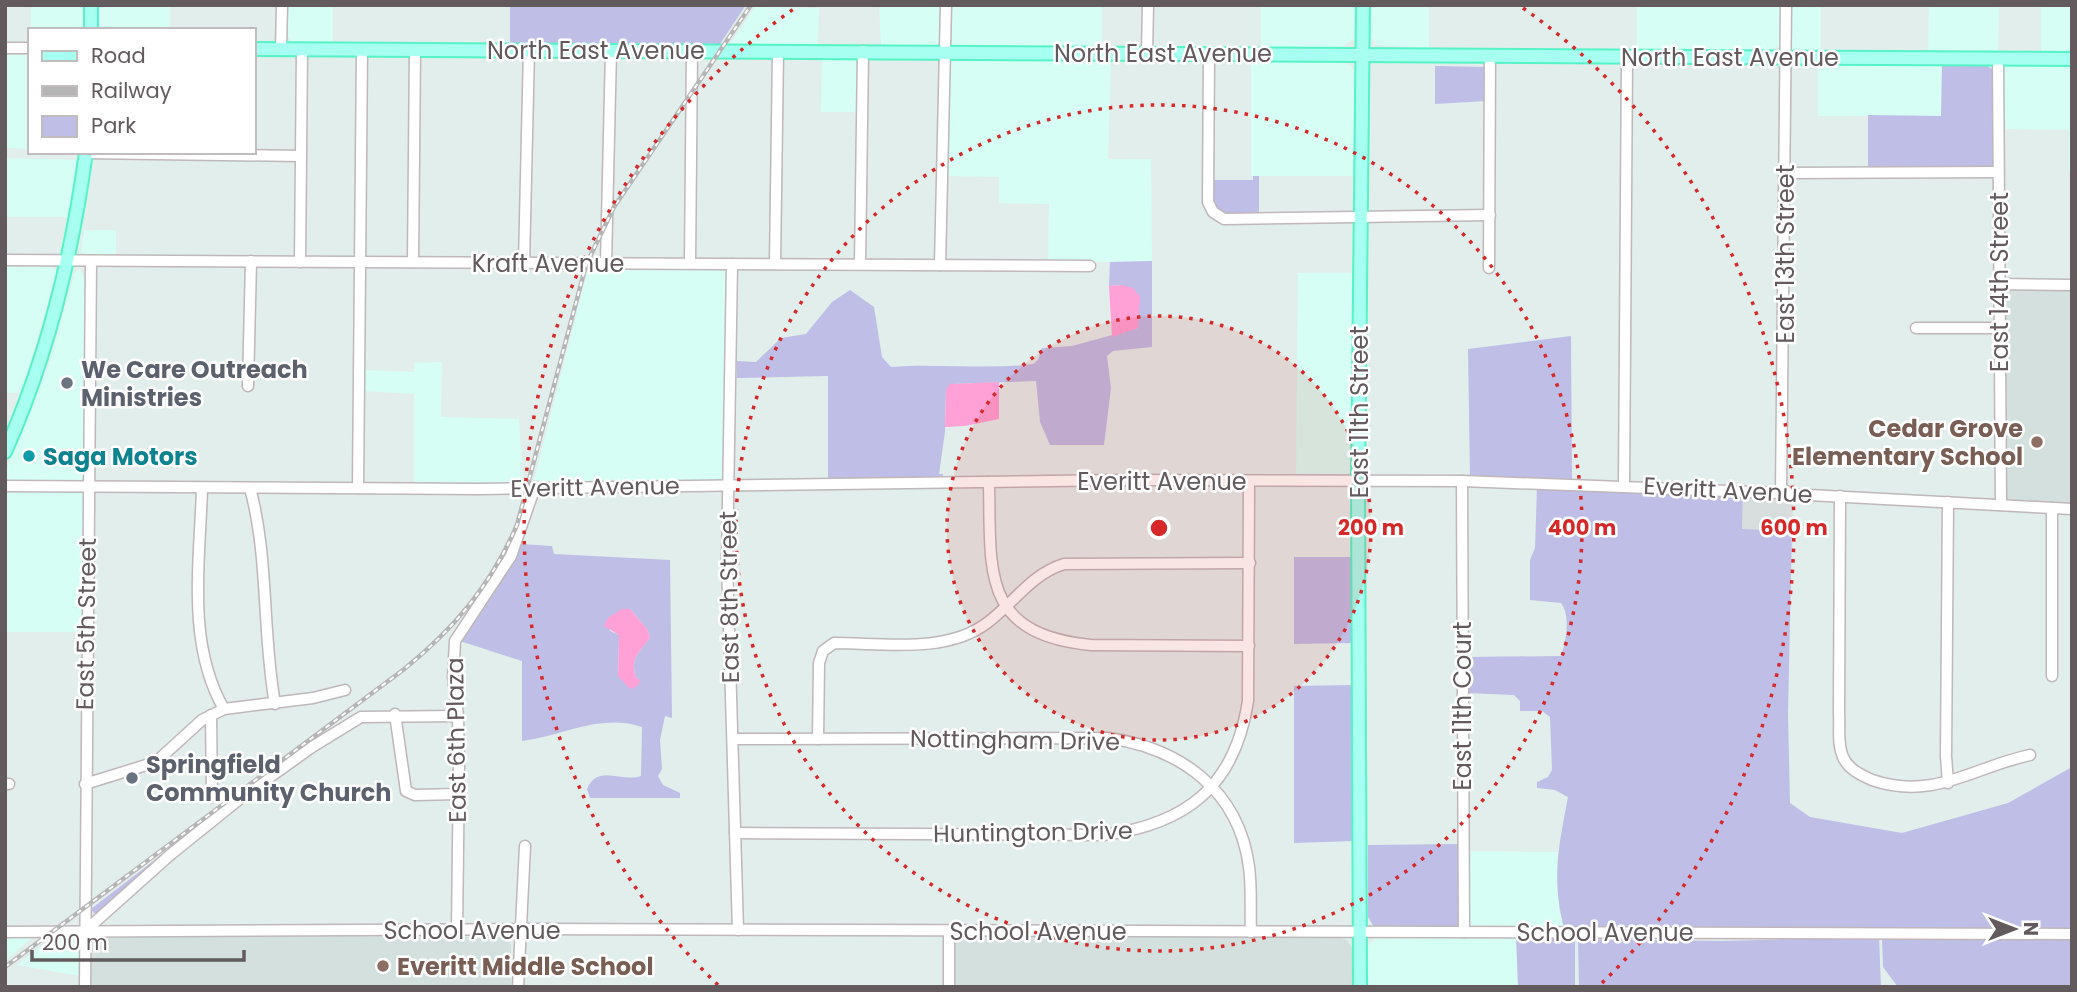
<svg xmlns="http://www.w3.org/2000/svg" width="2077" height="992" viewBox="0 0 2077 992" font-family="Poppins,sans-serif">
<rect width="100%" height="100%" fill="#e2eeeb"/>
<g fill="#d6fef5">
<polygon points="31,5 83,5 82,30 31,30"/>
<rect x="99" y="5" width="71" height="25"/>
<polygon points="286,5 333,5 333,42 291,42 286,33"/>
<polygon points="879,5 943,5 942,40 936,45 881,45"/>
<polygon points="949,5 1102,5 1102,48 954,47 949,41"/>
<polygon points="1261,5 1355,5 1354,39 1342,47 1261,47"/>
<polygon points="1369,5 1429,5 1429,48 1376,45 1369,33"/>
<polygon points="1637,5 1781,5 1780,44 1770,52 1637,51"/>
<polygon points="1788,5 1821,5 1821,52 1791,49"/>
<polygon points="1929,5 2010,5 1999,6 1998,53 1928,53"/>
<polygon points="2041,5 2072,6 2072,53 2041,52"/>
<polygon points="755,7 819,8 818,45 730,44"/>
<polygon points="5,55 30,55 30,149 5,148"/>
<polygon points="822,58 859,58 858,112 821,112"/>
<polygon points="953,59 1111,59 1108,159 1151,159 1152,261 1048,263 1049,204 999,203 999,177 945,176 948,64"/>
<polygon points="1251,61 1343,62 1351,66 1355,75 1355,176 1251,176"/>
<polygon points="1818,63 1988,65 1993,70 1995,163 1868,169 1868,116 1818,116"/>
<polygon points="2009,64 2072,66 2072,172 2069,172 2069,130 2002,129 2002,70"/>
<polygon points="5,158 77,160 69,217 5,217"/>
<polygon points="84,230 116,230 116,259 81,253"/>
<polygon points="5,265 50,265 57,272 21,393 5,393"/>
<polygon points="731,267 726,481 533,484 588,269"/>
<polygon points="80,269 85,281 85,481 11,482 5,479 5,472 49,365 75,272"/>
<polygon points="1298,273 1354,273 1353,470 1344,476 1296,478"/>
<polygon points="442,362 441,417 519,419 523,485 414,485 414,394 363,391 363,370 414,372 414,363"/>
<polygon points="5,490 83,492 83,632 5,632"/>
<polygon points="1467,851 1558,852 1559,909 1564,928 1468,928"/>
<polygon points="56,935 76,936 79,939 81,976 17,965"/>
<polygon points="1516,935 1518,987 1368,987 1368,947 1376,937"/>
<polygon points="5,936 34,936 5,961"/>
</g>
<polygon fill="#d7dedd" points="1743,495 1793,498 1792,531 1742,529"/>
<g fill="#d3e0dd">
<polygon points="2010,288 2072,288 2072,506 2005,499 2003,293"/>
<polygon points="958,934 1336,936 1347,940 1353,950 1354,987 952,987 953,939"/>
<polygon points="100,935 503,937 511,944 511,987 89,987 89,942"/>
</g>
<g fill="#bebee6" fill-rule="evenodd">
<polygon points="510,5 746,5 720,44 510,43"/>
<polygon points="1942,64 1985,64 1993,70 1993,168 1868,169 1868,115 1941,116"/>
<polygon points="1435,66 1486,67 1487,101 1435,104"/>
<path d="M1253,176H1259V215C1225,215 1211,220 1213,180H1253Z"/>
<path d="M1152,261V347L1113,351L1107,356L1111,388L1104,445H1050L1040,422L1036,381L951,384L946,390L945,432L939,474H943V479L828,480V376L737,378V361L756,362L781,338L806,334L832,302L850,290L874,307L882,357L891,367C939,363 986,370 1033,364L1038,360L1042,348L1072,346L1138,328L1123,285L1109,286L1110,262Z"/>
<polygon points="1571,336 1572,480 1470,478 1468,349"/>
<path d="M1537,487L1743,495L1742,529L1792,531L1788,714L1790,803L1810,817L1902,833L2008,803L2072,767V931L1564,928C1551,878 1559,845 1568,797L1555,790L1537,788V782L1548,777L1552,770L1550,717L1542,711H1520V701L1514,695L1466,693L1465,657L1561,656C1566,642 1571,616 1561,603L1530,600V560L1535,548Z"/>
<path d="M521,544L552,546L554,554L670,560L672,718L665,716L660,740L662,769L658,776L663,785L680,793V798H590L587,789C598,763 622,783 641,776L642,727C600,713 563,736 522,741V661L460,641L500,582ZM630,609L647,629L650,638C638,654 630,658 636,678L639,679L618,676L619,635L610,631L608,618Z"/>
<polygon points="1294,557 1353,557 1353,643 1294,644 1294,686 1353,685 1353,841 1294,843"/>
<polygon points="191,832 97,915 92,911 91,909"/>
<polygon points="1459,844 1459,928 1374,927 1368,917 1368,845"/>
<polygon points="1516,935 1578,936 1575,940 1575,987 1518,987"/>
<polygon points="1879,937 1881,987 1579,987 1578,939 1721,941"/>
<polygon points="1882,937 2072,938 2072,987 1898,987 1883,967"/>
</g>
<g fill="#ffa1d6">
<polygon points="1123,285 1133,288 1140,297 1138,328 1112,337 1109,286"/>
<polygon points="999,382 999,419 965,426 945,427 946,390 950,384"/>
<path d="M622,609H630L647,629L650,638C638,654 630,658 636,678L640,680L638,686L630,689L618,676L619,635L604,626L608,618Z"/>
</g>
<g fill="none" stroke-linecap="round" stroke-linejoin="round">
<defs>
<g id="minor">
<polyline points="1786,5 1781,493 1786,493"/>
<polyline points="5,48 30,48"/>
<polyline points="281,49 282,5"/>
<polyline points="1147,53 1148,5"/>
<polyline points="1209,54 1208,202 1213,212 1224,219 1490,215"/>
<polyline points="1998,59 2001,505"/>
<polyline points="86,153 300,156"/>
<polyline points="1785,173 1998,172"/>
<polyline points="5,260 1090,266"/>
<polyline points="300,262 302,49"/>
<polyline points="413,262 415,49"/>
<polyline points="524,263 529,49"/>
<polyline points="606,263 611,50"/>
<polyline points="690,263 692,50"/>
<polyline points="732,264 727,562 738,930"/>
<polyline points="775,264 778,51"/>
<polyline points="860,264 863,51"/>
<polyline points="940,265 946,5"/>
<polyline points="1489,268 1490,56"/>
<polyline points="2000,284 2072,285"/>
<polyline points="1916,328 2000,328"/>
<polyline points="248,386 251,261"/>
<polyline points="1462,481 1464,932"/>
<path d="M989,482C991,571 980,634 1091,645L1249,646"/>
<polyline points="1624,485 1627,57"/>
<polyline points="5,486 479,489 1121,480 1462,481 1781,493 1786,491 1790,494 2072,509"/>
<path d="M202,488C200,560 186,644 224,709"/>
<path d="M250,488C269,558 262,632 275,704"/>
<polyline points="358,488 362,49"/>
<path d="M1840,496L1839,714C1840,728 1837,744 1843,757C1848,769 1861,775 1872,780C1934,801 1973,767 2030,755"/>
<polyline points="1948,502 1946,756 1948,783"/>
<polyline points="2052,508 2052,676"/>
<polyline points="395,714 406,791 415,795 459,794"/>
<polyline points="211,715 212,797"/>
<path d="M733,739L1108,738C1180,748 1239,790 1249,867C1252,888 1250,911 1251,932"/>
<path d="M818,739L819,663L823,651L834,643C883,643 946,654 987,623C1013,604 1031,574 1064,564L1250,563"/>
<polyline points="5,784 9,784"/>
<polyline points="85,784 156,762 202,720 224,709 313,698 345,690"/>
<path d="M735,833L1104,835C1187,824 1235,786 1248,701L1249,481"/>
<polyline points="457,930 459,764 458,716 453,677 455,641 511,556 535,487"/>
<polyline points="85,931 170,855 242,797 312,747 361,717 458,716"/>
<polyline points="5,932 534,929 2072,934"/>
<polyline points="85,987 91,261"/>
<polyline points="518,987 525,846"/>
<polyline points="949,987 949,931"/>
</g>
<g id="major">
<polyline points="91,30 91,5"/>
<polyline points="254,49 2072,59"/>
<path d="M5,452C48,356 72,256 86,152"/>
<polyline points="1360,987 1358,482 1363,5"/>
</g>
</defs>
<use href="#minor" stroke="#bfb7ba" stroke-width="13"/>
<use href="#major" stroke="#55f3c6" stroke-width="16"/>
<use href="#minor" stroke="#fff" stroke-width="10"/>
<use href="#major" stroke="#a6fff0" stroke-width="12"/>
<defs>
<path id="rail" d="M5,967L403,670C454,629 491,585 517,525L586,265L614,207L751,5"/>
</defs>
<use href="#rail" stroke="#b6b5b6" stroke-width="4.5"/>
<use href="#rail" stroke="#fff" stroke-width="2" stroke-dasharray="5" stroke-linecap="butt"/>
</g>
<circle cx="1159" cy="528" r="212" fill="#d62828" fill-opacity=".12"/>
<g fill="none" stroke="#d62828" stroke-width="3.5" stroke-dasharray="3.5 7">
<circle cx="1159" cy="528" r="212"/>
<circle cx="1159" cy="528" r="423"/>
<path d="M718 985A635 635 0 0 1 795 8M1523 8A635 635 0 0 1 1600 985"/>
</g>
<g fill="#6b7280" stroke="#fff" stroke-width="2.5">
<circle cx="67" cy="383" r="7"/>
<circle cx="132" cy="778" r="7"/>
</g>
<g fill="#8d6e63" stroke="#fff" stroke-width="2.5">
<circle cx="2037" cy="442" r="7"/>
<circle cx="383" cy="966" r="7"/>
</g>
<circle fill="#0f9aa8" stroke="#fff" stroke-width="2.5" cx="29" cy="456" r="7"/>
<g text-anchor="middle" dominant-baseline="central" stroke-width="5" stroke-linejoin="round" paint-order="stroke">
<g font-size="24" fill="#635a5e" stroke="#fff">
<text x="596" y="50">North East Avenue</text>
<text x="1163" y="53">North East Avenue</text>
<text x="1730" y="57">North East Avenue</text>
<text transform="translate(1785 254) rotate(-90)">East 13th Street</text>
<text x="548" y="263">Kraft Avenue</text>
<text transform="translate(1999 282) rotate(-90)">East 14th Street</text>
<text transform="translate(1359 412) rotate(-90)">East 11th Street</text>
<text x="1162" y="481">Everitt Avenue</text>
<text transform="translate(595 487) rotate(-1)">Everitt Avenue</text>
<text transform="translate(1728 490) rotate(3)">Everitt Avenue</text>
<text transform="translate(729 597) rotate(-91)">East 8th Street</text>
<text transform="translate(86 624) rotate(-89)">East 5th Street</text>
<text transform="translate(1462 706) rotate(-90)">East 11th Court</text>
<text transform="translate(456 740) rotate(-91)">East 6th Plaza</text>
<text transform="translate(1015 740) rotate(1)">Nottingham Drive</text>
<text transform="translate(1033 832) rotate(-1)">Huntington Drive</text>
<text x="472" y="930">School Avenue</text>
<text x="1038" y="931">School Avenue</text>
<text x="1605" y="932">School Avenue</text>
</g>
<g font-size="24" font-weight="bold" fill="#5b616d" stroke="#fff" text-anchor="start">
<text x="81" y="369">We Care Outreach<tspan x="81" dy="28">Ministries</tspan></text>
<text x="146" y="764">Springfield<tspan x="146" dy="28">Community Church</tspan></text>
</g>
<g font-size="24" font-weight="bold" fill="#785e54" stroke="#fff" text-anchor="end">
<text x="2023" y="428">Cedar Grove<tspan x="2023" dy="28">Elementary School</tspan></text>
<text x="397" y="966" text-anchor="start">Everitt Middle School</text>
</g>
<g font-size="24" font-weight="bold" fill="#0d838f" stroke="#fff" text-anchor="start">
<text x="43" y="456">Saga Motors</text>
</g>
</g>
<circle cx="1159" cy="528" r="10" fill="#d62828" stroke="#fff" stroke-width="3.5"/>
<g font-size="21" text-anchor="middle" font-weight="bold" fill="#d62828" stroke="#fff" stroke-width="5" stroke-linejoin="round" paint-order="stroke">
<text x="1371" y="535">200 m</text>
<text x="1582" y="535">400 m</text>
<text x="1794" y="535">600 m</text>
</g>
<rect width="2077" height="992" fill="none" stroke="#635a5e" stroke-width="14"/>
<rect x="28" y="28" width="228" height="126" fill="#ffffff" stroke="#c1bdbf" stroke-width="2"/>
<rect x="42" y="51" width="35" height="10" fill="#a6fff0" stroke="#c1bdbf" stroke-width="2"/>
<text x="91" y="63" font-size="21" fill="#635a5e">Road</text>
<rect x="42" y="86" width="35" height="10" fill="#b6b5b6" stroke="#c1bdbf" stroke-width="2"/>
<text x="91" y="98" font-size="21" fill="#635a5e">Railway</text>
<rect x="42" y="116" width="35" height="21" fill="#bebee6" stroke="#c1bdbf" stroke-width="2"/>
<text x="91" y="133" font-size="21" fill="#635a5e">Park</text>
<g transform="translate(2014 929) rotate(90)" stroke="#ffffff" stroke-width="5" paint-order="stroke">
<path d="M0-5L12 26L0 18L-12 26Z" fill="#635a5e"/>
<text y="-10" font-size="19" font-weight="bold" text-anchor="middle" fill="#635a5e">N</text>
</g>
<path d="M32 950v10h212v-10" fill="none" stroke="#635a5e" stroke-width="3.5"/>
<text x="42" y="950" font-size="21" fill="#635a5e" stroke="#ffffff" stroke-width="5" paint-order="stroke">200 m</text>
</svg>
